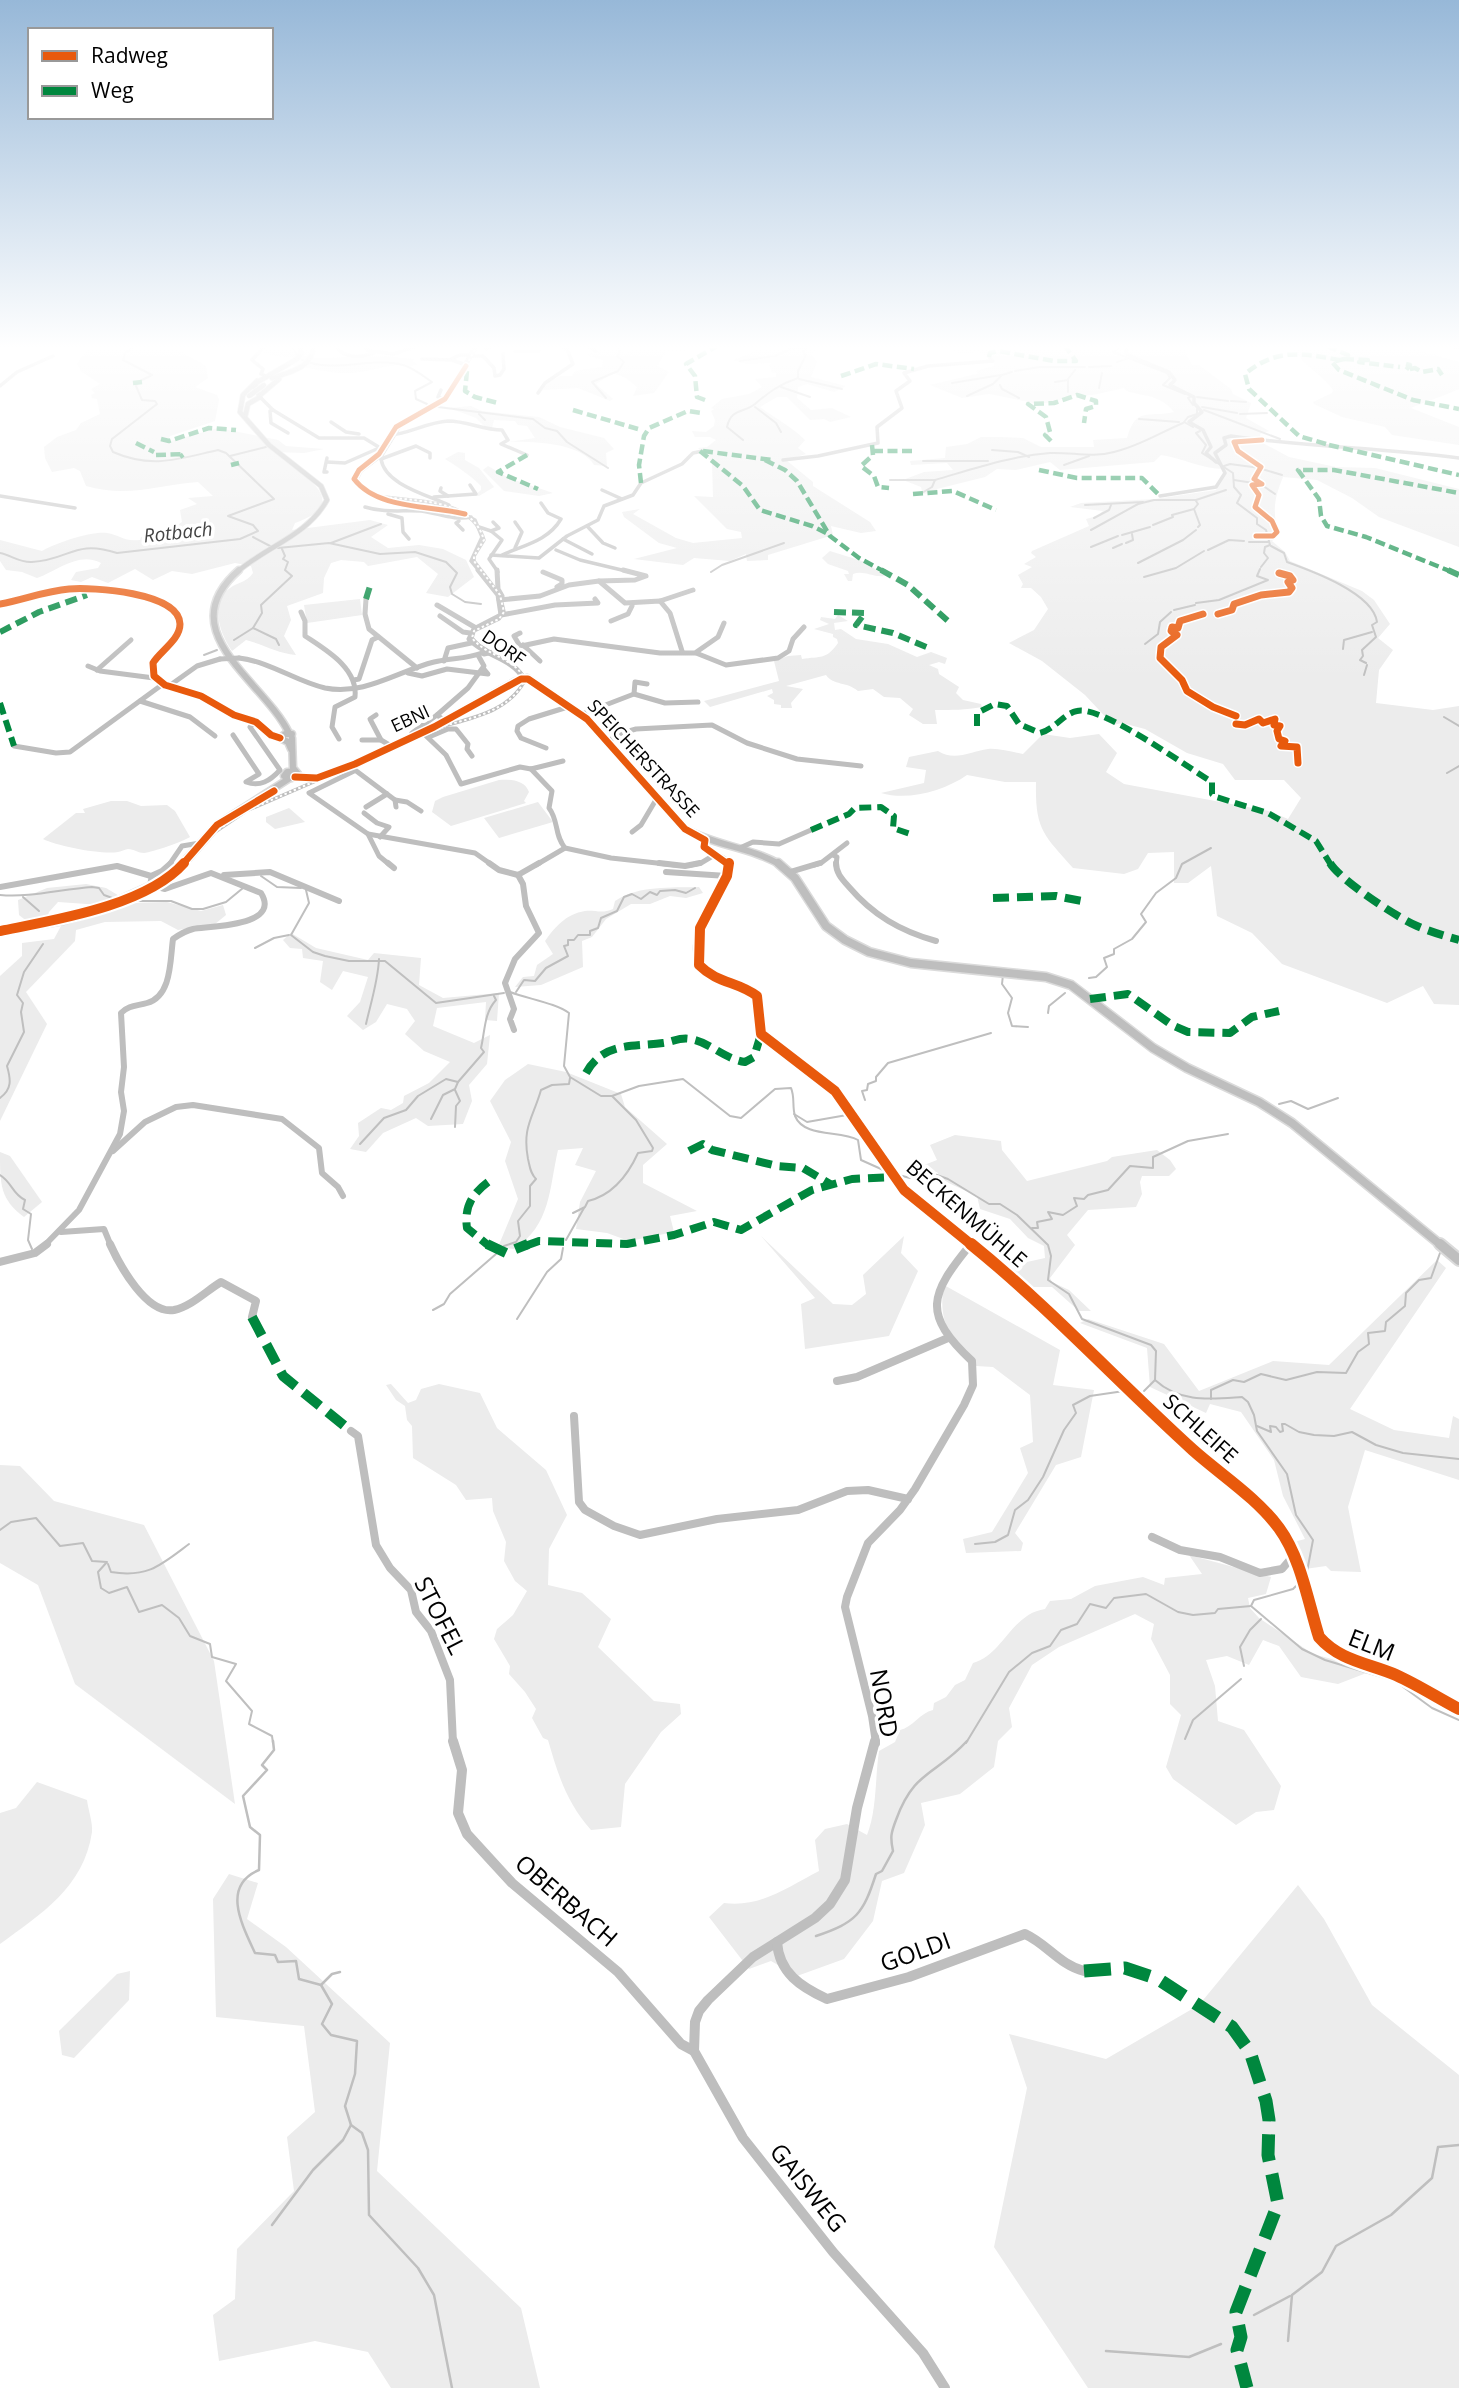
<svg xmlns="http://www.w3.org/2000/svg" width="1459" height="2388" viewBox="0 0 1459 2388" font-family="'Open Sans',sans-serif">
<rect width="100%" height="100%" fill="#fff"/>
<g fill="#ececec">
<path d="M98,346H183L178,348L180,351L206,366L208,378L195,387L217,395L219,400L215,421L170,436L167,442L218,428L278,440L286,446L324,449L304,453L275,452C298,474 357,501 295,523L292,530L370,520L388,525L371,537L388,548L419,545L443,549L466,560L474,577L448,597L426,593L438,574L417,557L368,566L364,562L341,560L331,563L324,578L323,593L287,606L291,620L284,636L296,655C277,653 265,645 246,640L232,651C220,634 209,604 230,588C238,582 246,583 253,573L251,566L235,563L192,574L172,571L153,580L135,569L108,583L92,577L81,582L71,580L76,572L98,568L101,563C79,551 57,571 37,578L22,572L6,570L0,561V540L42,551C56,543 91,531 107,533C120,535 124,542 140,540L141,537L170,530L182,522L180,510L197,504L188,498L213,496L198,482C158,485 127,498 86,486L80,471L74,468L52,472L45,458L44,447L57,437L76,430L81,423L100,414L97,399L92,398L91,395L95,393L91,389L100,384L82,372L77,364C84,355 82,350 98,346Z"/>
<path d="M266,346H310V358L386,356L414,359L413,362L417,364C408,368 405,364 396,365C380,367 364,373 347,373C329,374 311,367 293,366L299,357L276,356L263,352Z"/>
<polygon points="609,346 624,346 623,356 637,346 689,346 687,352 666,352 657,366 669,372 654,393 633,396 637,387 626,378 613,373 596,384 613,399 610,401 578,388 543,390 545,383 561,376 572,376 575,371 602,367 603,360 586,355"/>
<path d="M756,346H834L816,349L812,355L817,362L811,377L846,386L834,392L807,384L798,387L797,398L811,410L832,408L851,417L830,422L824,419L810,420L787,397H777L760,407C776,419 791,426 805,440L798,448L806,454L786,460L813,482V486L870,522L876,531L861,533L831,526L833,535L768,555V560L747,561L746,554L730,561L694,558L683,565L634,559L677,548L659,543L624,517L622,512L640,509L633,514L676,538L693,543L742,538L741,532L727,529L694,496L713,497L712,462L698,448L707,447L716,440L710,437H695L692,431L706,432L714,426L715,420L711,411L714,409L711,408L722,399L749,394L762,387L755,379L776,377V373L772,372L769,365L773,363L746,364L733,360L751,353Z"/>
<path d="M944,346H1183L1192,365H1199L1231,389L1233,394L1251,403L1246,418L1269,431L1260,434L1261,442L1289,457L1336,467L1375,468L1459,489V547L1379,517L1352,498L1317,480L1283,477C1274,499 1272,512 1279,535L1272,541L1285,552L1290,561L1362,591L1374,600L1390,624L1378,638L1393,650L1379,670L1376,703L1433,710L1459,706V1005L1434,1004L1423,986L1387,1003L1282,964L1252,933L1217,916L1211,866L1188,883H1174V852L1148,853L1138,869L1124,874L1073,868C1043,834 1035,829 1036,782H1005L967,775C944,791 908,801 881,793L924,783L926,770L906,767L909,757L938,751C955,762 971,751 988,749C999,748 1012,752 1023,754L1043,734L1070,738L1099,734L1117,753L1106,772L1124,784L1269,811L1288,819L1301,798L1284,780H1235L1223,764L1187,753L1145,729L1122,723L1113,725L1085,695L1042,661L1009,643L1034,630L1048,609L1041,597L1031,588H1021L1023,584L1018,575L1032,567L1024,564L1036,557L1031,553L1032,551L1089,526L1086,519L1097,516L1103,511L1070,507L1081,503L1155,499L1216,490L1225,473L1224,469C1201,469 1183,458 1161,455L1154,462L1060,470L1050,462L1016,470L997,469L985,477L937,489L938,493L916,494L922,491L921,487L903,480L924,472L953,470L947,463L911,465L910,461L945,458L946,447L967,444L981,437H999L1023,438L1041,447H1094L1093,440L1127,438C1136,406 1148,418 1174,412C1158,390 1128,397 1124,388L1093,395L1068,396L1053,403H1034L989,394L962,398L930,385L976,374L978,373L976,371L994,366L993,360L980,352L959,353Z"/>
<path d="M1263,346H1404L1459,362V389C1444,396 1427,401 1411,408L1459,427V445L1392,435L1385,427L1342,417L1314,404L1313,402L1332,393L1333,390C1326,379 1314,372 1305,363C1300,359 1300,354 1295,351C1288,347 1276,352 1263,346Z"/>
<path d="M471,406L482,411L539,417L560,427L604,438L614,449L606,453L607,466L594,465C582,443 532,441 509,442L535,438L527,426L518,425L515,421L494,420L492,428H486L476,418L449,408Z"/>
<path d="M458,452L465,453V460L479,468L494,487L479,496H474L481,490V486C470,475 458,467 445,459Z"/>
<polygon points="488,466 509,478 553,493 539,496 504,491 483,470"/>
<path d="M830,551L865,562L885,576C873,578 864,570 853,574L852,581H848L844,574H849L848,571L828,564L822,558Z"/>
<polygon points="360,599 362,615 307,623 304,605"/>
<path d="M838,615L848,621L834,623L835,630L841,629L856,639L888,644L917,657L931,652L947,658L945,664L939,662L929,665L938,669L939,674L959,687L956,693L963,700L981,704L982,707C965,710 953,710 935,710L937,724H923L909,715L913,709L900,698L884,697L873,689L858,691C846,681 834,686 826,675L786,686L803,689L791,703L792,708H781V705L774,704V700L767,696L773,693L772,689L710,707L704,701L779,681L774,661L788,656L801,655L802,659C821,656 826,660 838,643L837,639L833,637V634L814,629L829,624L820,620L821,617L835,619Z"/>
<path d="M499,780C510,779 525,780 529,792L524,801L526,803L451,826L432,812L435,801L443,797Z"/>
<path d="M111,801H127L141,806L167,805L175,811L190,837C182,842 153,852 144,853C138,853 134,849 128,849C126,849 120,852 118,852C102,855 57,846 43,839L76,813H85L83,809Z"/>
<polygon points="538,802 553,822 499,838 484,818"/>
<polygon points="289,808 305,822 275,829 266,822 266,817"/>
<polygon points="86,884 106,888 121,897 101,905 58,902 49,912 47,918 28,922 19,915 18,900 47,888"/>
<path d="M699,887L703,893L686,898L670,896L650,904H631L606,919L592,937L582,941L583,967L541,985L515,987L523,977L534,976L537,965L553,954L545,941C555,927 566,914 585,911C596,910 602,914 613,909L615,901C639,885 671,888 699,887Z"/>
<polygon points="167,902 201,911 223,905 226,915 215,924 178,930 161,921 105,922 76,930 75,941 26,992 47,1024 0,1121 0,976 22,956 22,943 54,939 61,926 129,903"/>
<polygon points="291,933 316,948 368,960 374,953 421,958 419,985 443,998 499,993 497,1021 485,1020 486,1002 437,1008 433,1026 474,1043 490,1035 487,1064 469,1085 472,1101 463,1124 428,1126 416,1118 383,1133 366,1152 350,1149 359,1136 358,1123 381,1108 391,1110 403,1103 404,1096 429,1083 450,1062 424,1051 405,1034 415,1021 407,1009 387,1004 376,1022 363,1030 347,1016 360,1002 368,977 343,971 332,990 320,982 323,961 303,958 302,949 290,948 283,940"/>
<path d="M528,1064L566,1072L621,1094L625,1107L667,1144L643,1165V1183L697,1211L670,1216L674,1232L629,1241L607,1233L576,1229L580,1202L596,1171L575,1165L583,1148L558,1150C549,1189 551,1225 514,1249L498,1247L518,1199L505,1161L511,1142L490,1101L505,1080Z"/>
<polygon points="955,1135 1001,1141 1002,1150 1027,1181 1107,1161 1112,1157 1157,1150 1170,1160 1176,1169 1169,1176 1142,1176 1140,1182 1142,1194 1136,1207 1088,1210 1067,1235 1075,1245 1050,1278 1052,1282 1069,1290 1091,1311 1079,1311 1052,1287 1029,1287 1002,1265 1017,1269 1027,1262 1045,1258 1044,1246 1028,1238 1010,1219 980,1209 977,1196 942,1180 937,1172 923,1174 919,1167 937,1160 930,1145"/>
<path d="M0,1152L10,1156L42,1202L24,1217C0,1199 0,1185 0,1152Z"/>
<polygon points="761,1236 833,1304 852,1305 866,1294 863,1275 904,1236 901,1253 918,1271 889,1336 805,1349 801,1304 815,1298"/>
<polygon points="1437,1260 1446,1268 1350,1409 1394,1430 1449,1438 1453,1416 1459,1419 1459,1480 1365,1450 1348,1507 1361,1572 1331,1571 1326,1566 1305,1569 1294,1542 1305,1539 1283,1496 1274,1460 1241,1412 1210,1404 1206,1413 1150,1387 1147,1348 1080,1323 1088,1319 1164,1344 1199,1391 1273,1361 1329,1365"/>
<path d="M944,1285L1060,1350L1053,1385L1094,1390L1081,1457L1056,1465L1015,1533L1023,1543L1021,1551L966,1553L963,1539L992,1532L1028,1473L1020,1448L1033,1442L1030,1395L993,1367L976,1366C952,1337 937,1325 944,1285Z"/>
<path d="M391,1384L408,1403L416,1400L421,1389L439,1384L480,1393L497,1428L546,1470L567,1515L549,1549L548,1585L582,1593L611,1619L598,1647L654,1701L680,1704L681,1714L661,1732L625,1784L621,1827L591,1830C567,1803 558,1775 548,1740L543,1738L532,1718L536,1709L525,1692L509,1674L510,1666L494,1639L497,1629L513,1615L527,1591L515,1581L504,1561L506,1542L493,1511L492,1498L466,1500L456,1485L413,1458L412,1426L407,1420L405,1406L396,1400L386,1385Z"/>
<polygon points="0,1465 20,1466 54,1501 144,1525 214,1661 235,1804 75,1684 38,1585 0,1563"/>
<path d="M1189,1555L1271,1577L1266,1594L1248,1598L1250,1608L1259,1618L1313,1654L1369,1669V1672L1338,1684L1301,1677L1279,1646L1263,1640L1249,1665L1227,1656L1206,1660L1215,1686L1218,1721L1244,1730L1281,1786L1274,1810L1256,1812L1236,1825L1173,1779L1166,1767L1181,1715L1170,1704V1675L1151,1639L1154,1624L1135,1614L1059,1647L1032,1665L1009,1708L1012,1727L998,1741L994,1767L960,1794L921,1803L925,1825L904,1873L882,1881L873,1921L844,1959L797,1976L771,1961L749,1969L709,1917L724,1903C760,1908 788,1887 819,1871L815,1840L825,1829L847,1824L867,1835C877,1810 875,1778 879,1751L895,1742L900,1730C913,1727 920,1713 933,1710L934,1703L946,1697L955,1685L965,1680L973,1663C1003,1655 1011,1614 1045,1609L1050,1601L1071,1599L1095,1586L1143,1577L1164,1585L1165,1578L1202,1574Z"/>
<path d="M37,1782L87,1800C88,1809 93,1823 92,1832C84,1887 41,1914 0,1944V1813L16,1808Z"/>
<polygon points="229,1874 258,1883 247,1919 286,1947 390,2043 377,2171 521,2308 540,2388 391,2388 368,2352 315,2341 219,2361 213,2315 235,2299 237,2249 294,2191 287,2137 315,2112 304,2026 216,2017 213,1899"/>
<polygon points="1298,1885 1324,1919 1372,2005 1459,2075 1459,2388 1088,2388 994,2247 1027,2088 1009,2034 1106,2059 1199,2005"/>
<polygon points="130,1971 129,2000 74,2058 62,2055 59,2031 117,1974"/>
</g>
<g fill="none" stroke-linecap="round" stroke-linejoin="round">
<g stroke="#bfbfbf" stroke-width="2">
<polyline points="292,346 297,355"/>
<polyline points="618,346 618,349"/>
<polyline points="1123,346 1113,352 1167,373 1170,378 1163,385 1185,394"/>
<polyline points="618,355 620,350"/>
<path d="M302,360C335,374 370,356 403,365C414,368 423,376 432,382L415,391L416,399L427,404"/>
<polyline points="740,361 775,356 790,349 807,348"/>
<polyline points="1117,362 1129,358"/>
<polyline points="1089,367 1111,366"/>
<polyline points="1015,371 1040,367 1085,367"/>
<polyline points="799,379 842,389"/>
<polyline points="1055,382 1068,380"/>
<polyline points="952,383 1001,375"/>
<polyline points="994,383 1002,375 1012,372"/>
<polyline points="1000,385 1002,389 1019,398"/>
<polyline points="781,387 810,397"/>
<polyline points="1099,388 1102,373"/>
<polyline points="1068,392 1068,379 1075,370"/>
<polyline points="967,396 993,384"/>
<polyline points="1190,397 1188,398 1193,405"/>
<polyline points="1197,397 1228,401"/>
<polyline points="606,398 592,382 618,371 624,362 617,356"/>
<polyline points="1231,401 1246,402"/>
<polyline points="438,407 533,419 545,428 557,431 567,442 608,468"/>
<polyline points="755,407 776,423 781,432"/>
<polyline points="1202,407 1237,413"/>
<polyline points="1204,410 1280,439"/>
<polyline points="479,414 485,420"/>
<polyline points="1240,414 1267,413"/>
<polyline points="1139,419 1179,422"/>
<polyline points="1193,427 1184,422 1188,417 1197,414 1197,409"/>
<polyline points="1200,431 1196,433 1206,445 1202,453 1233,473 1234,487 1241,495 1237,503 1257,518 1257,524 1266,530 1270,545 1265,547 1264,553 1268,558 1261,567"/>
<path d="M743,440L727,427C731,408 744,413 755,404C769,392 780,384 798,378V371L806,355L803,352L808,346"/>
<polyline points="992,450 1018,452 1029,457"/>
<polyline points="230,456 266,447"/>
<polyline points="923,461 988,461"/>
<polyline points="1064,465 1089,456"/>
<polyline points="1224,466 1230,464 1260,468"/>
<polyline points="1262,469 1282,475"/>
<polyline points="890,480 935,480"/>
<polyline points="1234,480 1260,484"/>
<polyline points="1262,485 1275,494"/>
<path d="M920,494L932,487L935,480C973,469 1010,456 1050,453C1072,452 1092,458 1114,452C1140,446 1159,433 1183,423"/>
<polyline points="1196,501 1198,504 1194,509 1200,525 1198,527"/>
<polyline points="1085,505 1143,502"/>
<polyline points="1094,518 1109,510 1111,505"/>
<polyline points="1153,525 1173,517 1172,515 1194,509"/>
<polyline points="1091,530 1138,504 1154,500 1196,500 1226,490"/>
<polyline points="1122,535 1150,527"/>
<polyline points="253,537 272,547"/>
<polyline points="1249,542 1268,542"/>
<polyline points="331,543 381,524"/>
<polyline points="1126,543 1133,540 1132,534"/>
<path d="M1271,546L1284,553L1287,562C1312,571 1373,593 1377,622L1372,625L1376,637L1362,650L1363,656L1360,660L1366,663"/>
<polyline points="1091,547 1118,536"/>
<polyline points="278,548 329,543 380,554 415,552 446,562 457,573 450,587 452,594 465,602 481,604"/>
<polyline points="1113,548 1122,544"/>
<polyline points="1208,550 1229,540 1244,541"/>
<path d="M0,553C11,555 20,563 32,562C70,560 74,539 117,553L240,539L258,531L253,525L228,516L274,499L226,453L218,450C178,459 152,469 113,452L110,446L112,439L157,404L155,401L142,400L136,386L138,382L152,375L123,360L125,353L135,346"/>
<polyline points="1138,563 1183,540 1196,530"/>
<polyline points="711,572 722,565 784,543"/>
<polyline points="1144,577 1176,568 1204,551"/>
<polyline points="1196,603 1219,600 1268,580 1257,576 1260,569"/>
<polyline points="1174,610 1195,605"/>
<polyline points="234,640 253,628"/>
<polyline points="1145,644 1158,634 1160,622 1171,612"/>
<polyline points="279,645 276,639 253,628 262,613 261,605 292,576 285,570 288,562 283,559 285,556 282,549"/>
<polyline points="1343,649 1344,640 1372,632"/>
<polyline points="204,655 217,650"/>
<polyline points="1364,675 1367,665"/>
<polyline points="1444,717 1459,726"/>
<polyline points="1447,773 1459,766"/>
<polyline points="261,876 277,887 301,888"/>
<polyline points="306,890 309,903 291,935 313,952 325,956 349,961 385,961 436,1003 504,993"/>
<path d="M0,895C29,898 62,889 92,887L99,888L104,895L115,899"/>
<polyline points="23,897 39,911"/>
<polyline points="127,901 171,901 192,909 203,909 226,902 243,888"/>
<polyline points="255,948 274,938 289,935"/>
<polyline points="1003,975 1002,984 1012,998 1008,1013 1012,1026 1028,1027"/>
<polyline points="1089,978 1096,977 1107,967 1104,958 1114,954 1114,949 1132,939 1146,922 1141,914 1156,893 1176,878 1182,864 1211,848"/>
<path d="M510,992C528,999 556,1003 569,1013L564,1066L570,1077L601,1096H612L639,1086L683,1079L730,1116L741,1118L775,1089L791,1088C795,1097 792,1107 795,1116C804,1138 840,1130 858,1140L861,1160L890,1173"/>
<polyline points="516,992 524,980 535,981 546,968 568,956 564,946 568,945 568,940 574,940 578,935 590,935 590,931 598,928 601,918 617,911 624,897 632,894 641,899 650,892 657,895 660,891 675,890 686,893 695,888"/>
<polyline points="1048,1013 1049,1006 1065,993"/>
<path d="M366,1024C371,1002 378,981 379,959"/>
<polyline points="455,1090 460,1101 456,1106 455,1127"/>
<path d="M0,1098C12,1089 11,1080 7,1066L24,1032L21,1012L23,1003L17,995L24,972L43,944"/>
<polyline points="865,1100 862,1091 867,1090 868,1084 876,1081 876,1077 888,1063 991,1033"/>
<polyline points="1279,1104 1291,1101 1308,1109 1338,1098"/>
<polyline points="794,1114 807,1122 847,1115"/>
<polyline points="431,1119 443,1095 455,1089 458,1082"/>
<path d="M360,1144L384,1118L406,1110L418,1096L446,1079L458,1082L484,1052L481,1048C485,1031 484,1013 496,1000L494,996"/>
<path d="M895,1174L910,1178L925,1172L934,1174L948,1179L989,1204H1000L1017,1215L1048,1245L1051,1256L1048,1280L1069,1294L1082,1319L1151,1345L1156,1351L1155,1380C1180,1403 1210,1399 1242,1397L1248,1402L1254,1415L1257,1431L1287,1474L1296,1515L1313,1540L1306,1577"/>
<path d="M0,1175C12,1182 12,1194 25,1200L23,1209L31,1214L28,1240L32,1249"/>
<path d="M573,1213L585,1207L588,1201C613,1195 628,1175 638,1153L652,1151L653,1148L636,1120L612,1096"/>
<polyline points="1032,1228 1038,1228 1037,1222 1052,1219 1048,1212 1063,1215 1077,1206 1074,1198 1084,1199 1088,1195 1108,1190 1130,1166 1153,1168 1153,1157 1188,1141 1228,1134"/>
<polyline points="566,1240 584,1208"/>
<path d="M504,1246L516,1242L520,1236L518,1221L530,1206V1186L536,1179C530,1173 530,1167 528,1159C522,1127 533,1118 541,1090L552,1085L569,1084L570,1078"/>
<polyline points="433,1310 444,1304 450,1294 496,1254"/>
<polyline points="517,1319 547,1272 561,1259 563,1248"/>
<polyline points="1144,1391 1155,1380"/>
<polyline points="1211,1399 1211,1390 1233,1380 1244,1382 1261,1374 1286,1380 1317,1372 1346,1373 1358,1352 1369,1344 1368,1333 1385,1331 1386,1322 1405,1306 1406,1293 1419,1280 1431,1278 1440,1253"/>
<polyline points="1257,1426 1271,1432 1270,1426 1276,1427 1280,1432 1283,1431 1282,1424 1285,1424 1299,1432 1314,1435 1334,1436 1352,1432 1376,1445 1403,1453 1459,1459"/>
<polyline points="0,1530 11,1522 36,1518 60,1546 83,1543 92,1561 107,1562 98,1572 101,1588 109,1593 127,1587 139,1612 162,1605 179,1618 190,1636 210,1644 212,1657 236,1664 226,1681 252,1711 249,1724 272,1736 273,1743"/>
<polyline points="975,1544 995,1542 1008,1535 1015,1510 1028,1500 1043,1477 1064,1430 1076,1413 1073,1405 1090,1396 1124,1391"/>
<path d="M108,1564L111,1572C148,1578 161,1565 189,1544"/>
<polyline points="1299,1583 1293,1589 1254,1600 1251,1606 1302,1649 1325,1660 1395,1681 1432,1708 1459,1720"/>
<polyline points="1244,1666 1240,1647 1250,1630 1261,1619"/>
<polyline points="1185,1739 1193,1720 1241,1679"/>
<polyline points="966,1743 1009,1672 1032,1653 1050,1646 1061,1630 1077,1624 1090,1604 1106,1608 1114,1598 1146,1594 1178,1612 1193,1615 1215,1613 1218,1609 1251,1606"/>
</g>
<g stroke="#bfbfbf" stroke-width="2.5">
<path d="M273,1741L274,1750L262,1765L267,1770L243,1796L250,1827L260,1835L259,1870C221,1886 242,1925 255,1953L275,1955L278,1962L296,1961L299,1979L321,1985L332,2004L322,2024L331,2035L357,2041L355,2074L345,2106L351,2125L362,2133L368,2150L369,2215L418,2268L434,2295L452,2388"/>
<path d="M816,1936C857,1922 863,1914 876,1874L882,1871L893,1851C890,1837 891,1833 896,1820C914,1770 936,1775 967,1741"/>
<polyline points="321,1985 332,1974 340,1972"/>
<polyline points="272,2225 313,2170 343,2140 351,2125"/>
<polyline points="1254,2315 1290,2296"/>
<polyline points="1288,2341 1292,2295 1322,2272 1336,2246 1391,2215 1432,2178 1438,2147 1459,2145"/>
<polyline points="1106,2351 1189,2357 1221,2344"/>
</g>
<defs>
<g id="major-far3">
<path d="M272,378C290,372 312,368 314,346"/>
<polyline points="259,396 279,379"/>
<polyline points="245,417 248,404 260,397 255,388 256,383 297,359 301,354 301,346"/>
<path d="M237,572C267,546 307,536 327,500L321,486L269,445L240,412L243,395L257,381"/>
</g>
<g id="major-far2">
<path d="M239,570C169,631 263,680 289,733"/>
<polyline points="292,738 293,768 298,774 292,778 284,776 287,772 295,771"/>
<polyline points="291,749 288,742 280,738 285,734 292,734"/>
<path d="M295,777L317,778L355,764L434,727L516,681L527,678L587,719L685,829C716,846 750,847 781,865"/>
<polyline points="181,865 217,825 290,778"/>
</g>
<g id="major-far1">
<polyline points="778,863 795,878 826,926 845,940 869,952 911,963 1046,977 1071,985 1153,1048 1187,1068 1259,1102 1292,1123 1442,1246"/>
<polyline points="165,880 183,863"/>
<polyline points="0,931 63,920 101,909"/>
</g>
<polyline id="major" points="1440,1244 1459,1260"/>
</defs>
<use href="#major-far3" stroke="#dbdbdb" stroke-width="6"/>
<use href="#major-far2" stroke="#dbdbdb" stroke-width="9"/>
<use href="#major-far1" stroke="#dbdbdb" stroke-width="11"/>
<use href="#major" stroke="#dbdbdb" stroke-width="14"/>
<g stroke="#bebebe" stroke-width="3.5">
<polyline points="265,346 252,360 263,369 261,374 266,376"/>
<path d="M335,346C346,359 359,358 374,353"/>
<polyline points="365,346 367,350 393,354 417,346"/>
<path d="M475,346L445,399L396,427L377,457L355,474L354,481C387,513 436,499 475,520L482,537L471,561L480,572"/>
<polyline points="586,346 596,351"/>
<polyline points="621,346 629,346"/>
<polyline points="1127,346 1126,354 1169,372 1175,380 1170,385 1194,397 1194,403 1202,412 1189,422 1203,430 1211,447 1206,453 1216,462"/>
<polyline points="1451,346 1459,348"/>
<polyline points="486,349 493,346"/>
<polyline points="515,351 539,351"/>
<polyline points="471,356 483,356 494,368 495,376 500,375 504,369 503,354"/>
<polyline points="422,359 452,360 466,365"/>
<polyline points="451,359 460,355 472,355"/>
<polyline points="0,386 17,372 53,356"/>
<polyline points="441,390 438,397 445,399"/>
<polyline points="538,393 545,383 573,364 567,349 559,346"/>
<polyline points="260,397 273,410 319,438 364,438 382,449"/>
<polyline points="273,410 270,411 271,423 288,433"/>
<polyline points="331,422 346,432 359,434"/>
<path d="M389,435C407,435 427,422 448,421C467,421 483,430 502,430L508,440L501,444L527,455"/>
<polyline points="327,458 324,472 327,472"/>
<path d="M381,459C385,485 428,495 449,505"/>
<polyline points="381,459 416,446 430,453 430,458"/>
<polyline points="783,460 818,456 878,443 877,427 902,408 896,391 910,381 904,373 928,366 993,361 989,357"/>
<polyline points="327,462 345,463 379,448"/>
<polyline points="441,488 440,491 448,496"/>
<polyline points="602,490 622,499"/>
<polyline points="0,496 75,508"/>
<path d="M1160,496L1216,487L1225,473L1215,453L1226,445L1224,438L1231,436C1307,447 1383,448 1459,458"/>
<polyline points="434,497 476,494 470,485"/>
<path d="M365,507C384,513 402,510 421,511C438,513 454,521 471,517"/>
<polyline points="388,514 402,518 403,532 409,539"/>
<polyline points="459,521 456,523 463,530"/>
<polyline points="515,522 522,532 515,548"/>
<polyline points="587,526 603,543 615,548"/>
<polyline points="479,527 491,531 502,540 489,559 498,572"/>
<polyline points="491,531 499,528 493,522"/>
<polyline points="563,539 592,554"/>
<polyline points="556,550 580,560 630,572"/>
<polyline points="491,555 539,558 567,536 598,520 604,506 633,495 641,483 682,464 693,453 703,451"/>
<path d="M502,555C524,545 548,541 561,519L548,513L541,503"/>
</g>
<g stroke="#bebebe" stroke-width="5">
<polyline points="478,570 498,595 501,615 555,605 598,603 595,599"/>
<polyline points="497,570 498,589 502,596"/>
<polyline points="543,572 562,580 562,584 557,587"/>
<polyline points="599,581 635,580 646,576 623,570"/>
<polyline points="366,599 365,614 369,629 417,668"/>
<polyline points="499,600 540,596 569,585 599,581 625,603 660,601 670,613 682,651"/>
<polyline points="660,601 693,590"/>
<path d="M0,604C23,600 45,591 69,589C92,587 179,592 180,624C180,640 160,651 153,663L154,676L165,685L201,696L234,715L256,722L271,735L280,738"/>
<polyline points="437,605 476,628"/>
<path d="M301,612L305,621V636C326,650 358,668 355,697L335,707L332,727L339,739"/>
<path d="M501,615L474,629L469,639C484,656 512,658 523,678"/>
<polyline points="440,616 463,632 470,633"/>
<polyline points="611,621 628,614 632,606"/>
<polyline points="520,633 514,636 520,646"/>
<polyline points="523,645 540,661"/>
<polyline points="696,653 726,665 778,658 789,651 793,639 804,627"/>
<polyline points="484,654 554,639 660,653 695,653 718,637 724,623"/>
<path d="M239,658C271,662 295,681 325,688C364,696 398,671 434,662C450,658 467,659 482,653"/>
<polyline points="444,661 448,648 471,643"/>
<polyline points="88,666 100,671 154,678"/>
<polyline points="97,670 131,640"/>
<polyline points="408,673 422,676 447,669 488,674 483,668"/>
<polyline points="354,680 359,679 372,640 378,637"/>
<polyline points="169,686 197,666 220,659"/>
<polyline points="634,694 635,682 647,684"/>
<polyline points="140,701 190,717 215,736"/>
<polyline points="582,714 634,694 665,703 698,702"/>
<polyline points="376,715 370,719 381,740"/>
<polyline points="445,721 437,715 468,688 484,666 478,655"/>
<polyline points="422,732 446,755 461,784 520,767 531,769 563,761"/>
<polyline points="412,733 437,715"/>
<path d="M233,735L259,774L246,782C260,787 270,781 280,770L250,727L255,722"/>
<polyline points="429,737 448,729 456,729 468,744 467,749 472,756"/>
<polyline points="362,740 381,740 391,746"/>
<polyline points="608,744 615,735 636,729 712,725 747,743 797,759 861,766"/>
<polyline points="14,746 56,753 70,752 163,684"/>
<polyline points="546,748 521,738 517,731 518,726 529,719 571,706"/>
<polyline points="351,767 395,800 396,807"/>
<path d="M531,769L552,791L549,808C559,821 554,835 565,848L611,858L675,865"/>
<polyline points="354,771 309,793 368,834 475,853 492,865"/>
<polyline points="395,800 407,802 421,811"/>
<polyline points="366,807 387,794"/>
<polyline points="364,813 377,823 389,827 380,837"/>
<polyline points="632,832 641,825 657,798"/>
<polyline points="368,834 379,856 390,865"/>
<polyline points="705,840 704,847 727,860 729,865"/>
<polyline points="742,847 753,842 779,844 811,830"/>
<polyline points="833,855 837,857 836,865"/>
<polyline points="169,865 182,846 200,843"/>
<polyline points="536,865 565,848"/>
<polyline points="691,865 701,863 716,854"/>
<polyline points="814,865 821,863 847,843"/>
</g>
<g stroke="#bebebe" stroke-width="6">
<polyline points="388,863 394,868"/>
<polyline points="489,863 499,870 518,875 539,863"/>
<polyline points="659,863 685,866 700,863"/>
<path d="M729,863C732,896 671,940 707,974C720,986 742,985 757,996L761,1034L835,1091L904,1190L973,1246"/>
<path d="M836,863C836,873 842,879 849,887C873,915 900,931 936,941"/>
<polyline points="666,872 727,876"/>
<polyline points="790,872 820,863"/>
<polyline points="224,875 270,872 339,901"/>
<polyline points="0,887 117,866 151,876 162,871 171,863"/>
<polyline points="514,1030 510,1019 514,1009 505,983 515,959 539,933 526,906 523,884 518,875"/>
<polyline points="113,1151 145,1122 176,1107 193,1105 282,1119 319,1148 322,1173 338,1187 343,1196"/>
<polyline points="61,1232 104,1229 111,1246"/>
<path d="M44,1246L79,1210L120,1134L124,1111L121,1092L124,1067L121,1013C129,1005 137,1006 147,1003C172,996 170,960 173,939C180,934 185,931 193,929C208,926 282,927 261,893L211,873L165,889L150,885L152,876"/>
<polyline points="969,1246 971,1244"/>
</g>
<g stroke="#bebebe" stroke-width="8">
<path d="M110,1244C120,1266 147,1315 174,1310C192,1306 206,1291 221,1282L256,1301L252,1317"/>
<path d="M971,1244C1050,1308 1118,1382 1193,1450C1221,1475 1256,1497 1279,1528C1301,1558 1308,1602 1319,1637C1340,1661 1368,1663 1396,1675C1418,1685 1438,1698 1459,1709"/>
<polyline points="0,1262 35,1253 47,1244"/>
<polyline points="837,1381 857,1377 948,1338"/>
<polyline points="574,1416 579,1502 585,1510 614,1526 640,1535 717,1519 798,1510 847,1491 868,1490 908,1499"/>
<polyline points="351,1431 358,1436 376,1545 390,1568 411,1590 416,1612 431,1631 450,1680 453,1743"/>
<polyline points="1152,1537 1180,1550 1220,1557 1260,1573 1282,1569 1294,1555"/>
<path d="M876,1743L872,1716L845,1607L847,1597L868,1543L900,1510L915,1489L964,1405L973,1385L972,1361C922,1314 929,1295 971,1244"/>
</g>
<g stroke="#bebebe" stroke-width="10">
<polyline points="453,1741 462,1770 458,1813 467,1834 512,1883 618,1972 681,2044 694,2051"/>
<polyline points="875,1741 857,1808 845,1880 830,1904 815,1918 753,1957 708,2000 699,2011 695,2022 694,2051 743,2138 833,2252 923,2353 945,2388"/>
<path d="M777,1942C779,1973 801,1987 827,1999L909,1977L1025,1934C1047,1944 1060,1965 1084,1971"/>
</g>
<use href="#major-far3" stroke="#bebebe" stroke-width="4.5"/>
<use href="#major-far2" stroke="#bebebe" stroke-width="6"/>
<use href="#major-far1" stroke="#bebebe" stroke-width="8"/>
<use href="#major" stroke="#bebebe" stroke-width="10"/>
<defs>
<g id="rail">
<path d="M440,727C471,718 509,712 525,680C516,658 486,656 472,638L474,631L499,619L504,612L500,595L474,561V556L484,540C471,495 410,503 373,495L364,489L357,479L361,471L382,455L400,426L447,399L477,346"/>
<polyline points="0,933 69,921 141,898 179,873 215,832 246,811 448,724"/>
</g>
</defs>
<use href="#rail" stroke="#bebebe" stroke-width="3.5"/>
<use href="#rail" stroke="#fff" stroke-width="2" stroke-dasharray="2.5" stroke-linecap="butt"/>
<defs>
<polyline id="major-bridge-far1" points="249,396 264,385"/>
<polyline id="major-bridge" points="101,909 165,880"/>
</defs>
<use href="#major-bridge-far1" stroke="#dbdbdb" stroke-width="6" stroke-linecap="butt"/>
<use href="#major-bridge" stroke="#dbdbdb" stroke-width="11" stroke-linecap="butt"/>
<polyline stroke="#bebebe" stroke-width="5" points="220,659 239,658"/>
<use href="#major-bridge-far1" stroke="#bebebe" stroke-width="4.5"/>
<use href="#major-bridge" stroke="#bebebe" stroke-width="8"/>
<g stroke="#00873e" stroke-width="4.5" stroke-dasharray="10 4.5" stroke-linecap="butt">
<polyline points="1327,346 1348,355 1348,358 1332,362 1339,370 1413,400 1459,409"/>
<polyline points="989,357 990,353 998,351 1054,361 1076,361 1065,346"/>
<polyline points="1344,359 1368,360 1359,362 1400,367"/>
<polyline points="1406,364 1410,365 1406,370 1415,368 1422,372 1438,369 1442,375"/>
<polyline points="467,371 465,391 475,397 498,403"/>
<polyline points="841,376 876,364 914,369"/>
<polyline points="133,383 142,382"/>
<polyline points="705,400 697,397 695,376 686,364 717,346"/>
<polyline points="573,410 638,429"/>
<polyline points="161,439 169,441 209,428 236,430"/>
<polyline points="1051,441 1045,435 1050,432 1046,417 1028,404 1054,403 1077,395 1096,401 1096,406 1086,409 1084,423"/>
<polyline points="136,443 154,452"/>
<path d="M1326,444L1299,436L1249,389L1245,374C1276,348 1302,353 1339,360"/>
<polyline points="872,445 873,455 861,466 874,476 878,487 889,488"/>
<polyline points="1329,445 1459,475"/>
<polyline points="700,451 743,486 760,510 812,526 830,535"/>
<polyline points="703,451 772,460"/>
<polyline points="873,451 912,451"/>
<polyline points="156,455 184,454 180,457"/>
<polyline points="527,455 498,472 538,489"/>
<polyline points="765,460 785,470 797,481 830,536 859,558 885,572"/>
<polyline points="231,465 239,463"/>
<polyline points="1039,470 1077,478 1142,478 1160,496"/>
<polyline points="641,483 639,465 644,436 649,428 688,411 701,413"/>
<polyline points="913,494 953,491 996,510"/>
<polyline points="1452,572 1366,537 1327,526 1321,516 1319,499 1298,470 1334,470 1459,493"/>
</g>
<g stroke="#00873e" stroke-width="6" stroke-dasharray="12 6" stroke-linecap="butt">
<polyline points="881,570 908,585 948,621"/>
<polyline points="1448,570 1459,575"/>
<polyline points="366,599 370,586"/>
<polyline points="834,612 865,613 856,625 893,633 931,649"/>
<polyline points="0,632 39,612 87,595"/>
<polyline points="0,703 14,746"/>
<path d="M977,726V713L995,704L1007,706L1019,724L1040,733C1055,729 1063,714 1077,711C1102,705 1187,767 1212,782V794L1216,797L1268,813L1316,841L1331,865"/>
<polyline points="811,830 849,814 855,808 881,807 894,816 893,828 913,835"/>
</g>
<g stroke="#00873e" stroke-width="8" stroke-dasharray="16 8" stroke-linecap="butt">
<path d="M1330,863C1340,880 1398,918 1417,926C1431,932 1445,936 1459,940"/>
<polyline points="993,898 1056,896 1087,902"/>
<polyline points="1090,999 1128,994 1172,1025 1188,1032 1230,1033 1252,1017 1279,1011"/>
<path d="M586,1073C603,1042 632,1047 663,1043C672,1042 680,1037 690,1039C710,1042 724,1059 745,1062L754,1057L761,1034"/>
<polyline points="689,1151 703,1144 712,1150 777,1166 803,1168 830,1184"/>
<path d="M488,1182C472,1194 464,1207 467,1228L489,1246"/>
<polyline points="525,1246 539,1241 627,1244 674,1235 714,1222 741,1230 812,1190 852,1179 893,1177"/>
</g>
<g stroke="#00873e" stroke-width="10" stroke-dasharray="21 10" stroke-linecap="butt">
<polyline points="487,1244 506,1253 528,1244"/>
<polyline points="252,1317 283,1376 351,1431"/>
</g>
<polyline stroke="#00873e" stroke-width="13" stroke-dasharray="27 13" stroke-linecap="butt" points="1084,1971 1125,1968 1158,1979 1232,2027 1250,2052 1266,2101 1269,2120 1268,2155 1278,2204 1236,2312 1241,2337 1237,2350 1247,2388"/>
<defs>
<g id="cycleway-far3">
<path d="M465,514C430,505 378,510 354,479L359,470L379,454L396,427L445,399L466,366"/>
<polyline points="1256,536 1273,536 1277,532 1272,521 1255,507 1259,495 1252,485 1262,484 1254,479 1261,467 1238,451 1234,442 1262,440"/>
</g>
<g id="cycleway-far2">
<path d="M0,604C23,600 45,591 69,589C92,587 179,592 180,624C180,640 160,651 153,663L154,676L165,685L201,696L234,715L256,722L271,735L280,738"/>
<polyline points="1203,614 1180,621 1178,628 1172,627 1171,631 1177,635 1161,647 1160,658 1182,680 1187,691 1213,707 1236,716"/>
<polyline points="1218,614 1232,610 1234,604 1261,595 1289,592 1292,588 1288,582 1293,580 1290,576 1279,573"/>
<polyline points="1236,724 1245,725 1259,719 1263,723 1275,719 1274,725 1280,726 1277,731 1279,739 1285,741 1281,746 1297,747 1298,763"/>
<polyline points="295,777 317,778 355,764 434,727 521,679 528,679 587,719 685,829 705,840 704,847 729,865"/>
<polyline points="182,865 217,825 274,791"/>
</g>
<g id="cycleway-far1">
<path d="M729,863L727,876L700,928L699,965C718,984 737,981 757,996L761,1034L835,1091L904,1190L973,1246"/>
<path d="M0,931C54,920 146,906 184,863"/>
</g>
<path id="cycleway" d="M971,1244C1050,1308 1118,1382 1193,1450C1221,1475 1256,1497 1279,1528C1301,1558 1308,1602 1319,1637C1340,1661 1368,1663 1396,1675C1418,1685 1438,1698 1459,1709"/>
</defs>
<use href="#cycleway-far3" stroke="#fff" stroke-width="8"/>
<use href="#cycleway-far2" stroke="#fff" stroke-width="10"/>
<use href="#cycleway-far1" stroke="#fff" stroke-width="14"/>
<use href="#cycleway" stroke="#fff" stroke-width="17"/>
<use href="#cycleway-far3" stroke="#e8590c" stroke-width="5"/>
<use href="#cycleway-far2" stroke="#e8590c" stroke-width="7"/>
<use href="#cycleway-far1" stroke="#e8590c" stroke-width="10"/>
<use href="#cycleway" stroke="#e8590c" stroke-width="12"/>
</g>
<linearGradient id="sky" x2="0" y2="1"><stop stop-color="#97b8d8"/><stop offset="0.51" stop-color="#fff"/><stop offset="1" stop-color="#fff" stop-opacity="0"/></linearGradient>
<rect width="1459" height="681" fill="url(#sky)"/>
<g text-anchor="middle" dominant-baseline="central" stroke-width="7" stroke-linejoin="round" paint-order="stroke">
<g font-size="18" fill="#000" stroke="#fff">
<text transform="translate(504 647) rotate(34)">DORF</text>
<text transform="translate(410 718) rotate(-25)">EBNI</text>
<text transform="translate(644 758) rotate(47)">SPEICHERSTRASSE</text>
</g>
<g font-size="19" font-style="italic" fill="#444" stroke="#fff">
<text transform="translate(178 532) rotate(-6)">Rotbach</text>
</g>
<g font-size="21" fill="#000" stroke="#fff">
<text transform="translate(967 1213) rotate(41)">BECKENMÜHLE</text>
<text transform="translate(1201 1428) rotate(42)">SCHLEIFE</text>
</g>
<g font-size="24" fill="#000" stroke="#fff">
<text transform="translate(441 1615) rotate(63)">STOFEL</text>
<text transform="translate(1372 1644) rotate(21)">ELM</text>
<text transform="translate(885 1703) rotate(80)">NORD</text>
<text transform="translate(567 1900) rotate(41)">OBERBACH</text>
<text transform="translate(915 1951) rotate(-20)">GOLDI</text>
<text transform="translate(809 2187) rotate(51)">GAISWEG</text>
</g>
</g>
<rect x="28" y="28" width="245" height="91" fill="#ffffff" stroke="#999999" stroke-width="2"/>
<rect x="42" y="51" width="35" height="10" fill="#e8590c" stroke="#999999" stroke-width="2"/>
<text x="91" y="63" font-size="21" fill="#000000">Radweg</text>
<rect x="42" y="86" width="35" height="10" fill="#00873e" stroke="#999999" stroke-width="2"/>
<text x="91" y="98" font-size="21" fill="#000000">Weg</text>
</svg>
